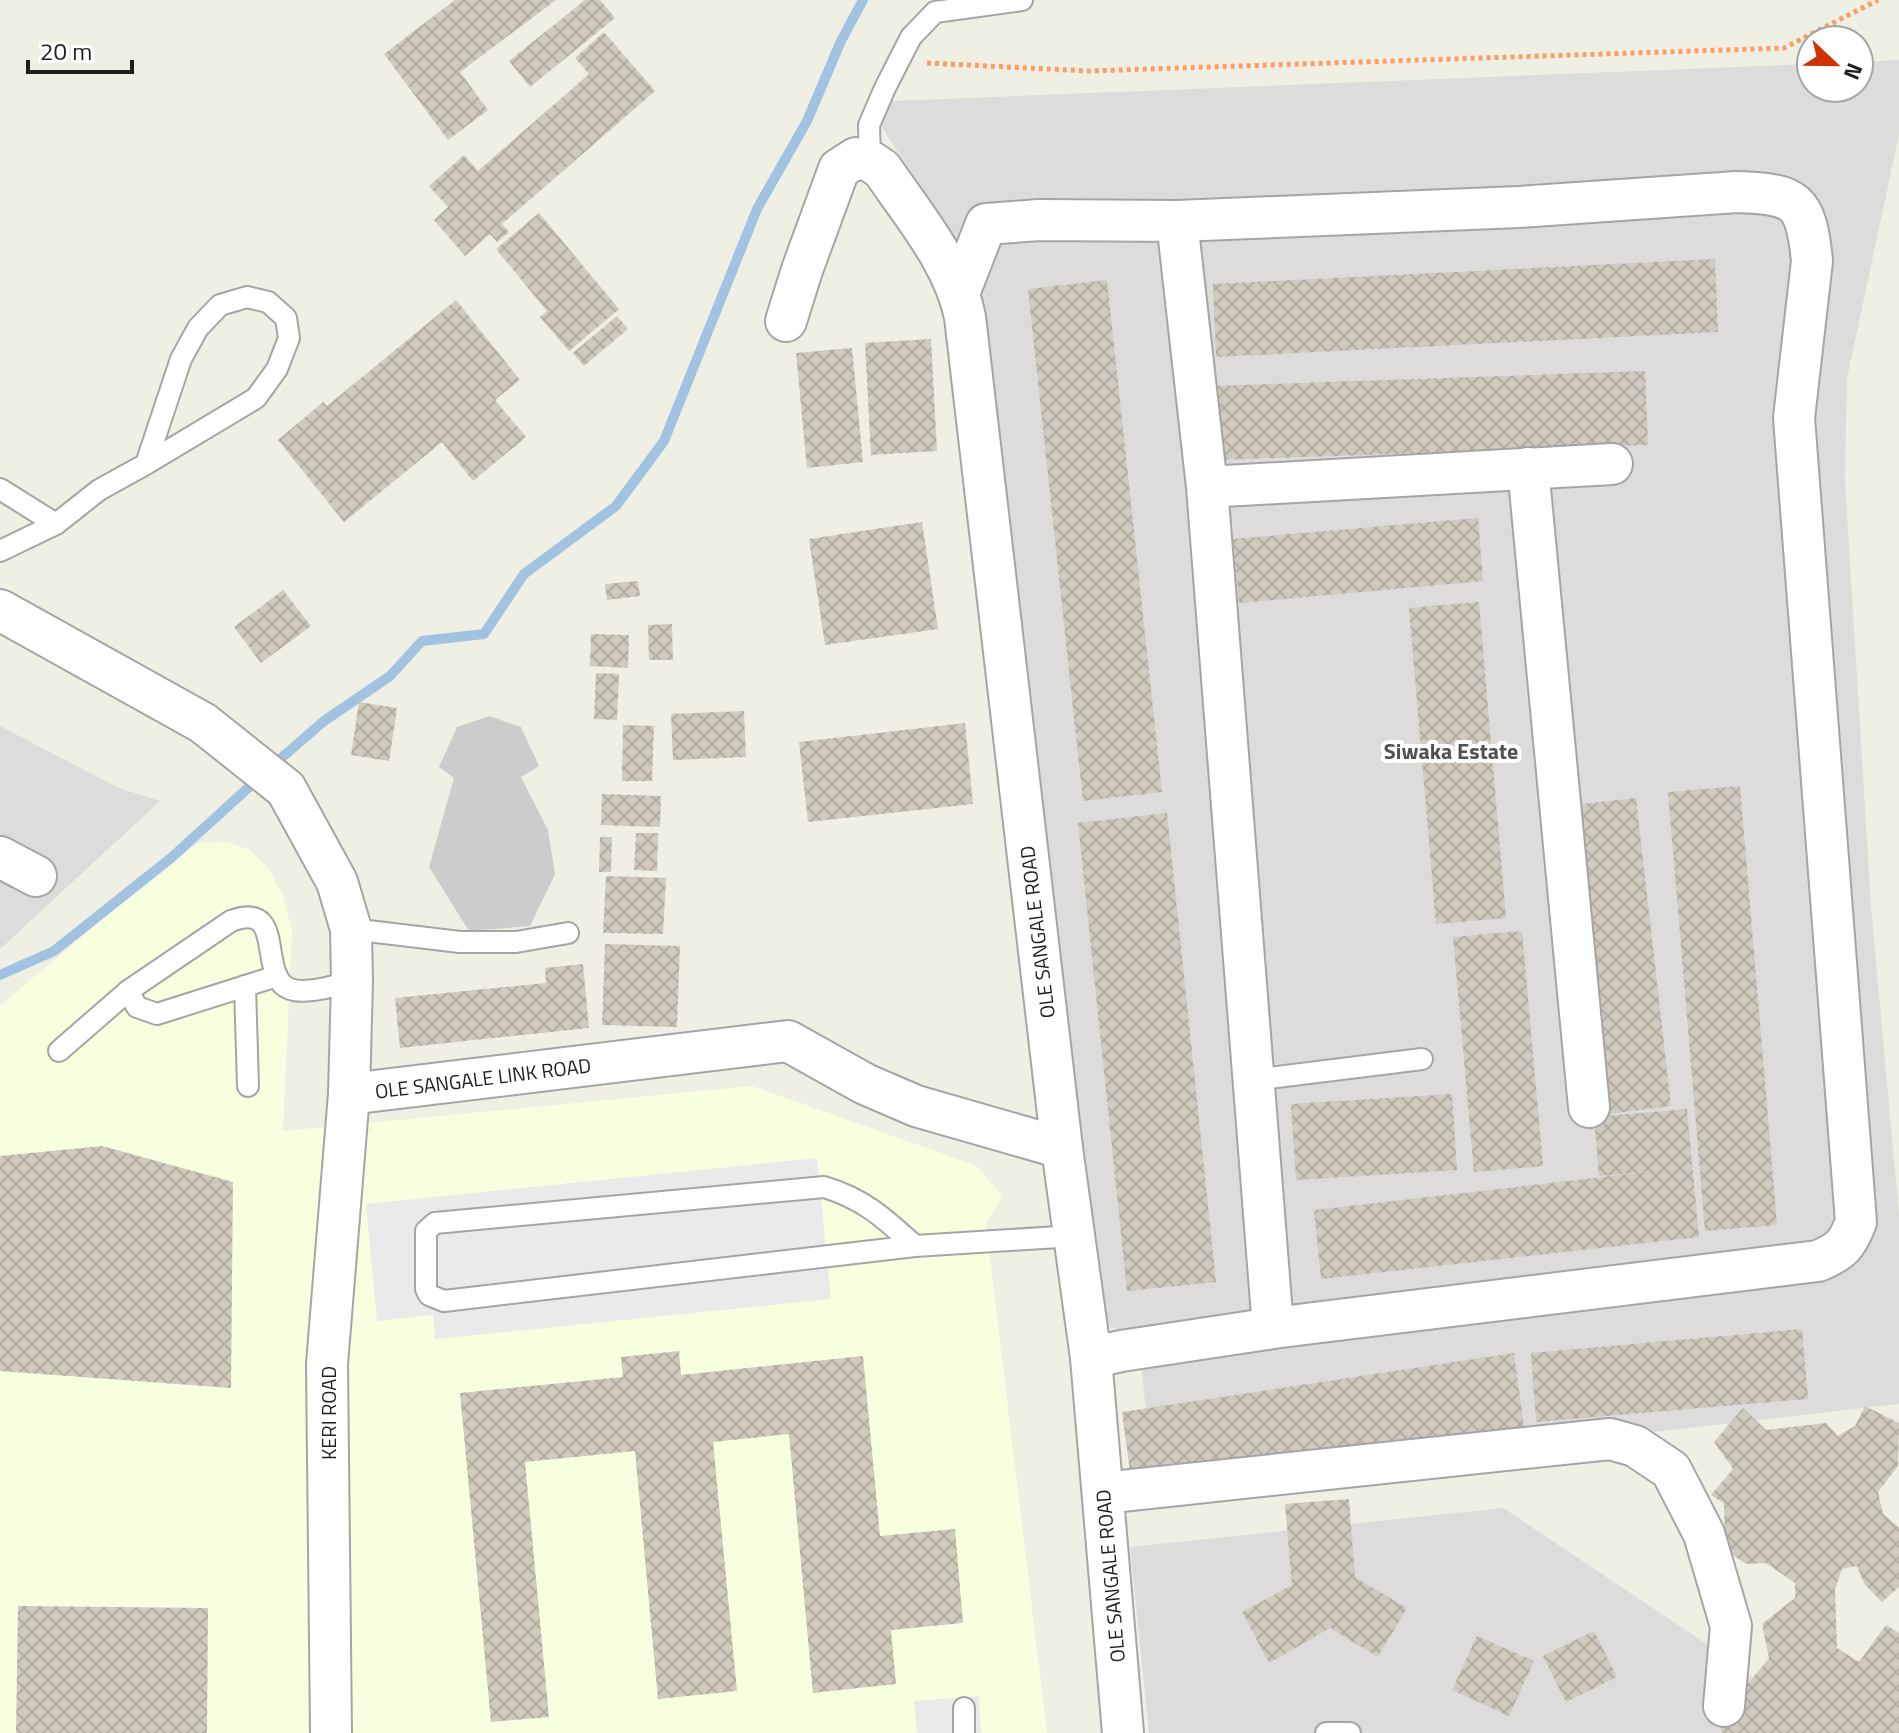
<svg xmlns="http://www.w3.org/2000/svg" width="1899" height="1733" viewBox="0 0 1899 1733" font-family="'Titillium Web',sans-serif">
<defs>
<pattern id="building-cross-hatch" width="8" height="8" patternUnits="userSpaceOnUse" patternTransform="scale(2)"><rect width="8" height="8" fill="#d0cabd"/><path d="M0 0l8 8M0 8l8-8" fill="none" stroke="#b2ada2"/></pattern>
</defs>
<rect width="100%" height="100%" fill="#f0efe4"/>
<g fill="#dddcdb">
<polygon points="1899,60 1899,135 1847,378 1845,481 1871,906 1899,1215 1899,1404 1154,1489 1138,1334 1094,1323 977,276 866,102 1811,64 1811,88 1859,88 1859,62"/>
<polygon points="0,726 119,788 160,801 0,949"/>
<polygon points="1503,1508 1744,1669 1800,1733 1149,1733 1130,1547"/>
</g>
<polygon fill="#f7ffde" points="227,842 248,849 268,868 283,895 292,930 283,1131 752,1086 977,1166 1002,1196 986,1225 1047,1733 0,1733 0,1006 155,875 198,843"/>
<polygon fill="#ccc" points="489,716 521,727 539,766 521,777 548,830 555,874 530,926 469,931 429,867 454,778 439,767 457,727"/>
<g fill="#eaeaea">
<polygon points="817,1158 831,1299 435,1339 433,1315 377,1321 366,1204"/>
<polygon points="979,1696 981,1733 917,1733 914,1701"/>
</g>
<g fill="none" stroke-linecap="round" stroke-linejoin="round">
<g stroke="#a1c3e1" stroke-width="10">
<polyline points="272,766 324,721 390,676 422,641 484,634 524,574 616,506 664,441 757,209 807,121 841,41 863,0"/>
<polyline points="0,975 54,951 171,858 260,777"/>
</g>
</g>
<g fill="url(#building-cross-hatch)">
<polygon points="455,0 556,0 460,72 488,110 448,140 384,54"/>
<polygon points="585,0 600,0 615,18 530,87 509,61"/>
<polygon points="604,32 655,91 502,224 509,232 497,242 490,234 465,256 434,220 448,207 429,186 464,155 478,171 589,74 575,58"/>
<polygon points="539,213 619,309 569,351 540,317 547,311 496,249"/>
<polygon points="1715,259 1718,332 1216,357 1213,284"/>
<polygon points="1107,280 1162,792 1083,801 1028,289"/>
<polygon points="456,300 520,380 495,400 526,437 473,481 442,442 344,522 278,440 323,402 327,406"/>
<polygon points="617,316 628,329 584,366 573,353"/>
<polygon points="931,339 937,451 871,455 865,343"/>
<polygon points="852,348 863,462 807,468 796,353"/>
<polygon points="1645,371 1648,445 1217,460 1215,386"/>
<polygon points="1478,518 1483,581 1239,603 1233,539"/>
<polygon points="922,522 938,629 825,645 809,539"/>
<polygon points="638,581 640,596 607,600 605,584"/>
<polygon points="283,590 311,626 261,663 234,627"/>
<polygon points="1479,602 1506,918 1436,924 1409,608"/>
<polygon points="672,624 673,660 649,660 648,625"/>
<polygon points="591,634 629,635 628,668 590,666"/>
<polygon points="596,673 619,674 617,720 594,719"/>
<polygon points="359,702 397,708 389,761 351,755"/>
<polygon points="744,711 746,757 673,760 671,714"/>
<polygon points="965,723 973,804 808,822 799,742"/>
<polygon points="623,725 654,726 652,781 622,781"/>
<polygon points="1740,786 1777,1225 1705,1231 1668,792"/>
<polygon points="602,794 661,796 660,827 601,825"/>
<polygon points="1636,798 1671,1106 1608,1114 1573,805"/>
<polygon points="1167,813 1216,1282 1127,1291 1078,823"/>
<polygon points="636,833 658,833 657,871 634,870"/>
<polygon points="600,837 612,837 611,872 599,872"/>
<polygon points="606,876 666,878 663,934 603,933"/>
<polygon points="1522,931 1543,1166 1474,1172 1453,937"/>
<polygon points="605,944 680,946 677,1027 602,1025"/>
<polygon points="583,964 589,1028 400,1048 395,998 546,983 545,968"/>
<polygon points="1452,1094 1457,1170 1296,1180 1291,1104"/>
<polygon points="1687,1109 1699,1237 1321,1279 1314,1210 1648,1172 1599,1176 1594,1117"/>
<polygon points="102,1146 233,1182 231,1388 0,1371 0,1156"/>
<polygon points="1802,1329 1808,1399 1536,1422 1531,1353"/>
<polygon points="679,1351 681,1375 863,1356 880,1536 955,1529 963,1623 891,1630 896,1684 813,1693 789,1434 713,1442 737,1691 658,1699 635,1451 525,1462 549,1717 491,1722 460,1393 623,1377 621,1357"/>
<polygon points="1514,1353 1524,1427 1132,1486 1122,1412"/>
<polygon points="1865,1406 1899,1423 1898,1466 1878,1492 1883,1514 1899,1528 1899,1587 1882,1602 1865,1585 1857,1566 1842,1569 1835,1589 1837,1648 1859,1662 1886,1625 1899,1633 1899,1733 1723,1733 1721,1728 1746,1709 1743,1690 1769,1658 1762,1624 1795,1598 1795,1583 1766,1563 1746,1564 1718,1545 1725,1538 1724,1503 1711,1495 1733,1469 1714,1442 1743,1408 1766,1430 1826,1423 1838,1436 1855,1426"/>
<polygon points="1349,1499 1355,1577 1407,1608 1378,1657 1330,1628 1269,1663 1242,1612 1292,1585 1285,1504"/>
<polygon points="18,1606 208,1608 207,1733 16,1733"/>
<polygon points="1594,1631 1617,1677 1566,1702 1543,1656"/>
<polygon points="1477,1636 1534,1661 1509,1716 1452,1690"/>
</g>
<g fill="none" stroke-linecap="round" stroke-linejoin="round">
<defs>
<g id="lane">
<polyline points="870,161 869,125 885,88 911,37 935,12 1022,0"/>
<polyline points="0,489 56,524"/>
<polyline points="0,551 56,524 99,490 146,464 256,398 277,369 289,338 286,318 268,302 247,297 220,305 198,328 181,359 146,464"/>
<polyline points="351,929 460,942 516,942 568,933"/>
<polyline points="245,986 248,1086"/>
<polyline points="128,991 137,1007 157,1014 277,976"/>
<path d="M59,1051L128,991L231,921C288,900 256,976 290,989C307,995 335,985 352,982"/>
<polyline points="1253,1080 1422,1059"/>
<path d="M915,1246C884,1218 864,1199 824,1187L435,1223L426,1231V1289L429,1295L444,1301L915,1246L1074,1236"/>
<polyline points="964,1733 964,1708"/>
<polyline points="1326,1733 1350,1733"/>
</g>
<g id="street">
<polyline points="1177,221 1207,487 1273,1328"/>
<path d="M960,291L986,224L1039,220L1177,221L1519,207L1737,192C1797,194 1806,200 1812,261L1794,418L1856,1222C1847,1245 1842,1251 1818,1261L1273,1328L1121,1351L1091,1358"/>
<path d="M786,321L802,270L839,169L856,158L870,161L882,169C913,215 954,262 965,317L1062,1148L1091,1358L1123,1733"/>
<polyline points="1528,468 1589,1107"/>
<polyline points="1207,487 1612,464"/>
<polyline points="0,610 203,723 286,789 337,882 351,929 352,982 349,1094 327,1364 331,1733"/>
<polyline points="0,857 36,876"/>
<polyline points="349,1094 788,1041 865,1084 916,1106 1062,1148"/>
<polyline points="1103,1493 1610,1439 1635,1446 1671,1470 1704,1534 1731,1626 1724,1706"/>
</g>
</defs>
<use href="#lane" stroke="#a5a5a5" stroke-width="24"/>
<use href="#street" stroke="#a5a5a5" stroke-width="44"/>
<polyline stroke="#ff9b66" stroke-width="5" stroke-dasharray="4 4" stroke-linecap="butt" points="927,63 1089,71 1784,48 1878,0"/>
<use href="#lane" stroke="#fff" stroke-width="20"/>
<use href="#street" stroke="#fff" stroke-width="40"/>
</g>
<g text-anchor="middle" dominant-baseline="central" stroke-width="8" stroke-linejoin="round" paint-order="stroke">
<g font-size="20" fill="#1e1e1e" stroke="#fff">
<text transform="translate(1037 932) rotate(-97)">OLE SANGALE ROAD</text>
<text transform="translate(483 1078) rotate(-7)">OLE SANGALE LINK ROAD</text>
<text transform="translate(328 1413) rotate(-90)">KERI ROAD</text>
<text transform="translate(1110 1576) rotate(-95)">OLE SANGALE ROAD</text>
</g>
<g font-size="22" font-weight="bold" fill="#515151" stroke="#fff">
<text x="1451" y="751">Siwaka Estate</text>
</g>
</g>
<g transform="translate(1835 64) rotate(112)"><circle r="38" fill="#ffffff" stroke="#a5a5a5" stroke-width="2"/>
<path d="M0-6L14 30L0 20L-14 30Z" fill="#cd3200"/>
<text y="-12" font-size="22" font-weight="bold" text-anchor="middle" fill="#1e1e1e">N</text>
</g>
<path d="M28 60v12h104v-12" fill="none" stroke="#1e1e1e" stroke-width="4"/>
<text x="40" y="60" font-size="24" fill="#1e1e1e" stroke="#ffffff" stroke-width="6" paint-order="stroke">20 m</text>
</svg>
